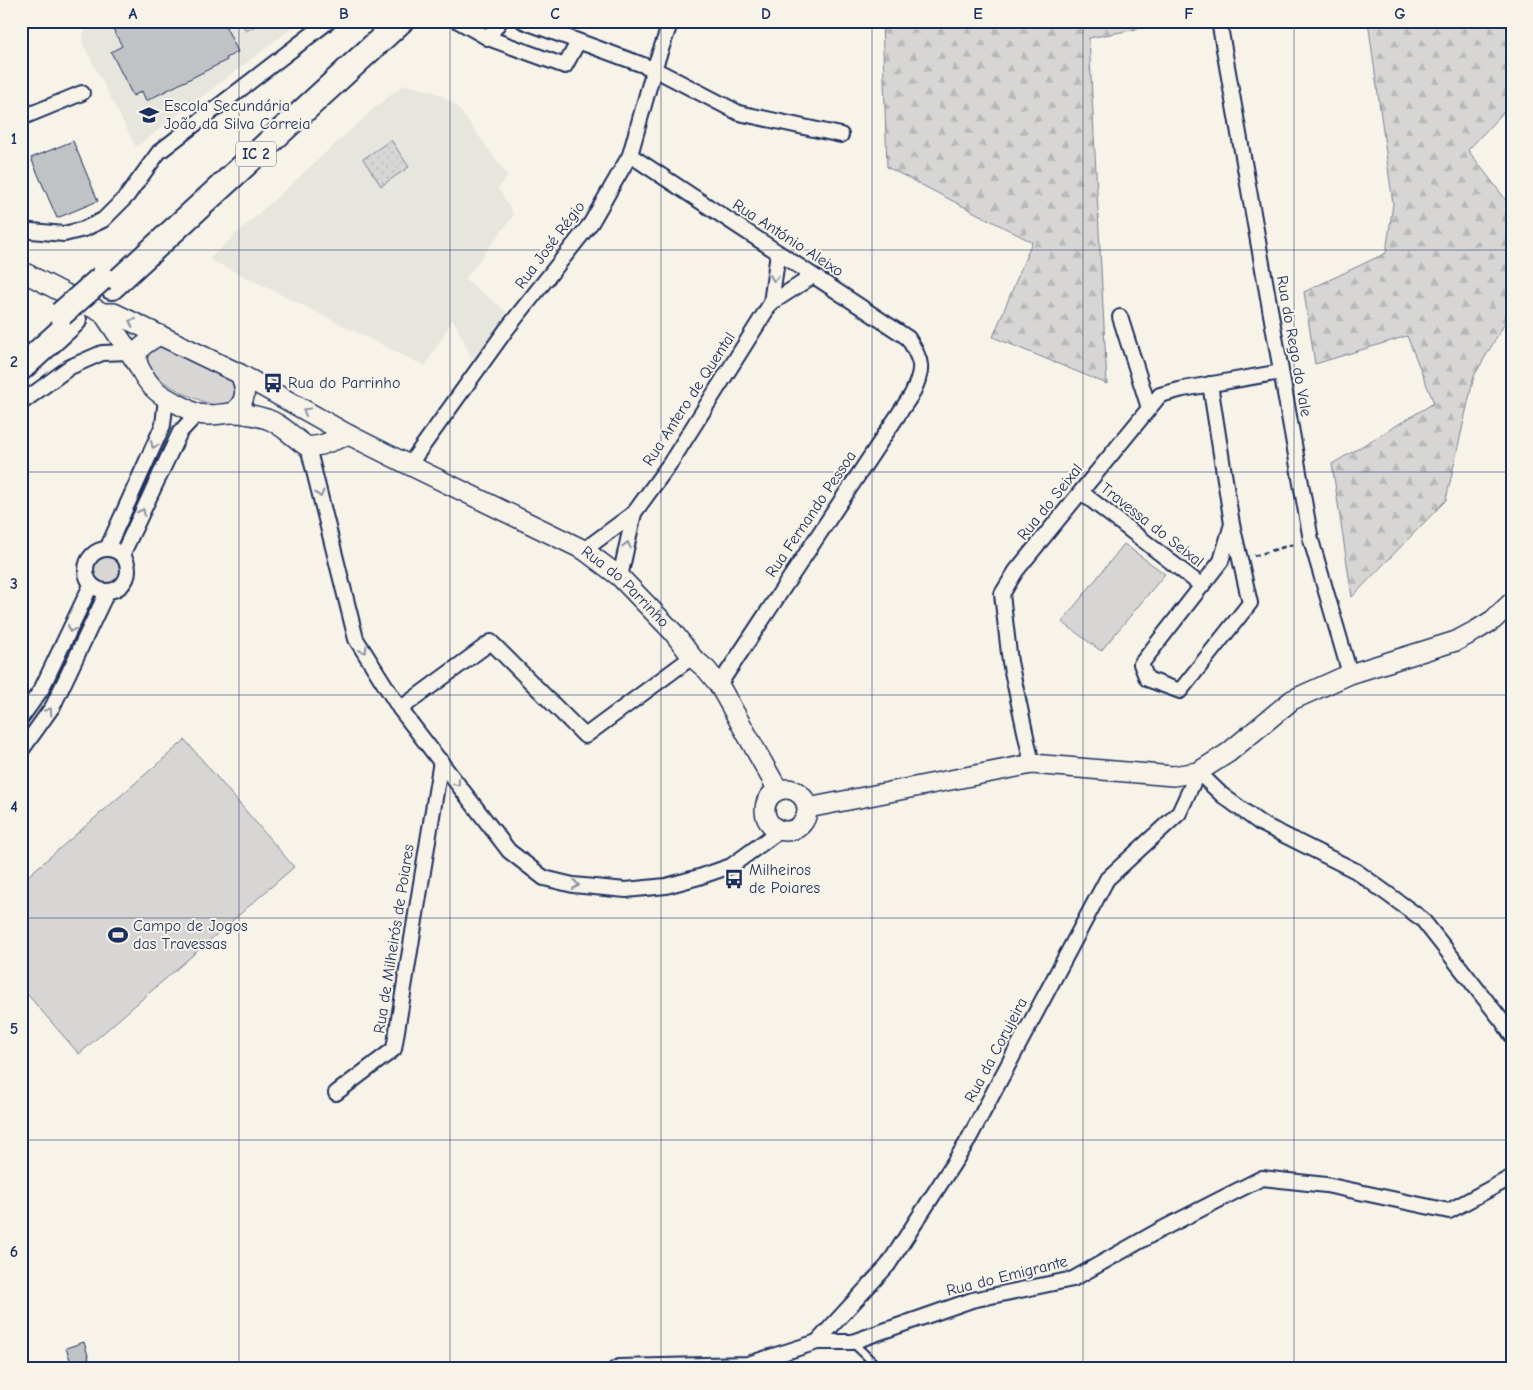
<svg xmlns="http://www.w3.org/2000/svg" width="1533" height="1390" viewBox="0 0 1533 1390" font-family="'Comic Neue',sans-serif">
<defs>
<pattern id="forest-firs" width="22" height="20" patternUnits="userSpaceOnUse" patternTransform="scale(1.25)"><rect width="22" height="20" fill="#d7d6d4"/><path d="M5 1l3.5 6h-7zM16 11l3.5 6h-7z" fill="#b8b8b8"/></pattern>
<pattern id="park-dots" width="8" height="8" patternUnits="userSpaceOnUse" patternTransform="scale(1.25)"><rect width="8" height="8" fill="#d7d6d4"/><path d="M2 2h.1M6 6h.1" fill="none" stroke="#b8b8b8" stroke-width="1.8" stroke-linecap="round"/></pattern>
</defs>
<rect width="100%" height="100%" fill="#f7f3e8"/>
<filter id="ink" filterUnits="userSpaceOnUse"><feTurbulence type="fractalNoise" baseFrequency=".02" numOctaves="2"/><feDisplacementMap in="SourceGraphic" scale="10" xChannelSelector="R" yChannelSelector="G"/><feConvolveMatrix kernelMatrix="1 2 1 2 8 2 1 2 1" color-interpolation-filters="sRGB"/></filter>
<g filter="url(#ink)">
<g fill="#e6e5de">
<polygon points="87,21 301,21 136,147 82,42"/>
<polygon points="403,85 429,90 441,95 456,105 508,176 498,188 514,215 465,279 507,312 474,362 453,319 425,366 209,259 377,106"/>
</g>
<g fill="#d7d6d4" stroke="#798299">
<polygon points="241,21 265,21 246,31"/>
<path d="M157,345L167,346L237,382L235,399C228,403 220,406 212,404C197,401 146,378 146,360C146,353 152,349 157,345Z"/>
<polygon points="1124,544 1165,574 1101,651 1062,622"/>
<circle cx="107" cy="570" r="13"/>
<polygon points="185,740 294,867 79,1054 21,987 21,882"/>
</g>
<g fill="url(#forest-firs)" stroke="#798299">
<polygon points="882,21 1179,21 1089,38 1107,384 993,337 1032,242 887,167"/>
<polygon points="1368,21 1512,21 1512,103 1468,150 1512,208 1512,311 1474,376 1446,500 1352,597 1332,464 1434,403 1407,336 1315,364 1304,292 1386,253 1393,204"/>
</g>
<polygon fill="url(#park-dots)" stroke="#798299" points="391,140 409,167 381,186 363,159"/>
<g fill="#c0c3c5" stroke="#1b2f5e">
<polygon points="119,21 223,21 238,52 226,58 227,60 146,101 142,91 133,96 111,52 122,46 111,25"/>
<polygon points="73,141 98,201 57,218 31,158"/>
<polygon points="84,1342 89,1359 72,1365 66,1348"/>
</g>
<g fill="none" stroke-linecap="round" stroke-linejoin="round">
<defs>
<polyline id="lane" points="852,1342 880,1369"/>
<g id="street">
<polyline points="458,21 488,38"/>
<polyline points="500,21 488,38 565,66 578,42"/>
<polyline points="523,21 654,69 739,113 841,135"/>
<polyline points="1219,21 1311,540 1350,674"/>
<polyline points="21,118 82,93"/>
<path d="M630,155L908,338C923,363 924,368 912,394L719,685"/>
<polyline points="21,230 64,234 84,229 103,220 127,196 159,152 329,21"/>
<polyline points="771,303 813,276"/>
<polyline points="1120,317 1149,408"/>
<polyline points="1210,384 1232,524 1221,561 1141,664 1147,679 1180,691 1250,603 1232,524"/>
<polyline points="21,403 70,367 102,353 129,352"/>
<polyline points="308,447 356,639 400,709 509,851 544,878 573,885 626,890 666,886 699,877 731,866 779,831"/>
<polyline points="409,465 506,330 591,223 630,155 654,69 671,21"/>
<polyline points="1081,492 1202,586"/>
<circle cx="107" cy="570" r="21"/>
<polyline points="107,549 163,425 166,398"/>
<polyline points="584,550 634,513 671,462 771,303 778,253"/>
<polyline points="123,556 124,551 180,432 197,414"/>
<polyline points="620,577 634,513"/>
<polyline points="400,709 491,642 585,736 692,657"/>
<polyline points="21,718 41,690 91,585"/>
<polyline points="21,751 53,706 107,592"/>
<polyline points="1032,764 1010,662 1002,594 1016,571 1160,395 1183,389 1281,372"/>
<polyline points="336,1093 394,1049 441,761"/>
<polyline points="817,1342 888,1265 966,1144 1107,879 1179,813 1198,772 1222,795 1260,823 1356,871 1422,919 1503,1022 1512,1036"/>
<polyline points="615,1369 619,1367 748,1364 817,1342 852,1342 972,1300 1073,1279 1158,1231 1262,1178 1326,1185 1449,1211 1512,1177"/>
</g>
<g id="secondary">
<path id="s1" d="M21,271L103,313H114L240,374L349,435L409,465L584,550L620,577L673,632L692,657L707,670L719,685L778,790"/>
<polyline points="103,313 138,365"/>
<path d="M160,335C146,343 130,350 140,369C151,390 161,396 182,406C187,409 193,413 199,414C211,417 222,413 233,413C243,413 257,416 267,419C284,425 293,438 308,447L321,445L349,435"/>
<path d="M233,413C247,400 247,391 240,374"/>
<circle cx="786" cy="810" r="21"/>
<polyline points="808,808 1032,764 1173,776 1198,772 1228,753 1292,700 1350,674 1456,641 1475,631 1493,620 1512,602"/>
</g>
<g id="highway">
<polyline points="112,287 401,21"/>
<polyline points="21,368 74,320"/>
</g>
</defs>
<use href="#lane" stroke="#1b2f5e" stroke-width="11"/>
<use href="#street" stroke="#1b2f5e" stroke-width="18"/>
<use href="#secondary" stroke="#1b2f5e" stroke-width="22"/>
<use href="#highway" stroke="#1b2f5e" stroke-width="28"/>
<polyline stroke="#1b2f5e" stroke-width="2.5" stroke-dasharray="5 4" stroke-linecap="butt" points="1254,556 1297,543"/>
<use href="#lane" stroke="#f7f3e8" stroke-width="7"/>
<use href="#street" stroke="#f7f3e8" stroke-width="14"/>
<use href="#secondary" stroke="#f7f3e8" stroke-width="19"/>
<use href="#highway" stroke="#f7f3e8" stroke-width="24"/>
<defs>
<polyline id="highway-bridge" points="61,314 102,278"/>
</defs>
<use href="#highway-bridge" stroke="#1b2f5e" stroke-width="28" stroke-linecap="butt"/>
<use href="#highway-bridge" stroke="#f7f3e8" stroke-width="24"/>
</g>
<defs><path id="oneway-chevron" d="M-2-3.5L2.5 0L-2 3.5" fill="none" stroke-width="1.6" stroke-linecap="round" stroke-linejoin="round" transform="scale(1.25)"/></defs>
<g stroke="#8991a3">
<use href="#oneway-chevron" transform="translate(774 278) rotate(98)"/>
<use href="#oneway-chevron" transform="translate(132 322) rotate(-155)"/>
<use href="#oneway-chevron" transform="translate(306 411) rotate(-151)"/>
<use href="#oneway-chevron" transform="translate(154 445) rotate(115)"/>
<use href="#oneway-chevron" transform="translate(320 494) rotate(76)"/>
<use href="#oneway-chevron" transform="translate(142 512) rotate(-65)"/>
<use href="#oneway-chevron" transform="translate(627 545) rotate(-77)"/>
<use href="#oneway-chevron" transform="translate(71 629) rotate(116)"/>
<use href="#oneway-chevron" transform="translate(364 650) rotate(58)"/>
<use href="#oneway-chevron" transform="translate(49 711) rotate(-57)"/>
<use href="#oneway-chevron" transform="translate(457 783) rotate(52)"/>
<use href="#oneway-chevron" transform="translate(576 885) rotate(9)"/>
</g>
</g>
<path fill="none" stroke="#1b2f5e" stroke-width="1" stroke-opacity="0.55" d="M239,21V1369M450,21V1369M661,21V1369M872,21V1369M1083,21V1369M1294,21V1369M21,250H1512M21,472H1512M21,695H1512M21,918H1512M21,1140H1512"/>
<defs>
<symbol id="school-bare" viewBox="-9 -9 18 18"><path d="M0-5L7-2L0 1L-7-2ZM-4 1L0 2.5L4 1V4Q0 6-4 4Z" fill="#1b2f5e" stroke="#f7f3e8" stroke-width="2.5" paint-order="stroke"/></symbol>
<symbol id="bus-bare" viewBox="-9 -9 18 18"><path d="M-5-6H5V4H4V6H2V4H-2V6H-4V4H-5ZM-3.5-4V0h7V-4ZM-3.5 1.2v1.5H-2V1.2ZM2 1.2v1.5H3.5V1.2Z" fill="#1b2f5e" stroke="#f7f3e8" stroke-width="2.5" paint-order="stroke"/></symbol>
<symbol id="stadium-bare" viewBox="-9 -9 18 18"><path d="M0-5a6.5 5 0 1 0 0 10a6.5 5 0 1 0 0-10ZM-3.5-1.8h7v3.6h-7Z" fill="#1b2f5e" stroke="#f7f3e8" stroke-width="2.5" paint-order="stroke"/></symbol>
</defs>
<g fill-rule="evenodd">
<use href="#school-bare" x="135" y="101" width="28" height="28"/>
<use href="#bus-bare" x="259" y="369" width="28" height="28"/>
<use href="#bus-bare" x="720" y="865" width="28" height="28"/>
<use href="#stadium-bare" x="104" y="921" width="28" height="28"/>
</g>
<g text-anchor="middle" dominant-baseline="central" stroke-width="4" stroke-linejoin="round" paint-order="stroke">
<rect fill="#f7f3e8" stroke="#5d6a87" stroke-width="1" x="236" y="141.5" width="40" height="25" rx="4"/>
<g font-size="15" font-weight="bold" fill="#1b2f5e">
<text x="256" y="154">IC 2</text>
</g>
<g font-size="16" fill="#1b2f5e" stroke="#f7f3e8" text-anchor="start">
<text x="164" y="106">Escola Secundária<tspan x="164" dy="18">João da Silva Correia</tspan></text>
<text x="288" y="383">Rua do Parrinho</text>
<text x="749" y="870">Milheiros<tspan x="749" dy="18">de Poiares</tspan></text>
<text x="133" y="926">Campo de Jogos<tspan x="133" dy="18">das Travessas</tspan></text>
</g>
<g font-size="16" fill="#1b2f5e" stroke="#f7f3e8">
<text transform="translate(788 238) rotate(33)">Rua António Aleixo</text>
<text transform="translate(550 245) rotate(-53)">Rua José Régio</text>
<text transform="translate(1294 346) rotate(80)">Rua do Rego do Vale</text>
<text transform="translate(689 399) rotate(-57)">Rua Antero de Quental</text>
<text transform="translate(1050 502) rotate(-51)">Rua do Seixal</text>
<text transform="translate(811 514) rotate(-56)">Rua Fernando Pessoa</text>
<text transform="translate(1152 525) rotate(38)">Travessa do Seixal</text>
<text stroke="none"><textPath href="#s1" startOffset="685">Rua do Parrinho</textPath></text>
<text transform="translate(394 939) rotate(-81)">Rua de Milheirós de Poiares</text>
<text transform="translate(996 1050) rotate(-62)">Rua da Corujeira</text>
<text transform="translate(1007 1276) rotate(-14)">Rua do Emigrante</text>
</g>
</g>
<rect width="1533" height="1390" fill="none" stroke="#f7f3e8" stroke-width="55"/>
<rect x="28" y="28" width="1478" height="1334" fill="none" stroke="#1b2f5e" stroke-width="2"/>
<g font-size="16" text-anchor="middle" font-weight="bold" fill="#1b2f5e">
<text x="133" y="19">A</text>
<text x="344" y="19">B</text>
<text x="555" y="19">C</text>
<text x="766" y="19">D</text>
<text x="978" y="19">E</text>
<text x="1189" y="19">F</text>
<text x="1400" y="19">G</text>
<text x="14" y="144">1</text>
<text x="14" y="367">2</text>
<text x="14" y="589">3</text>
<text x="14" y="812">4</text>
<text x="14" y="1034">5</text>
<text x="14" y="1257">6</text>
</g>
</svg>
